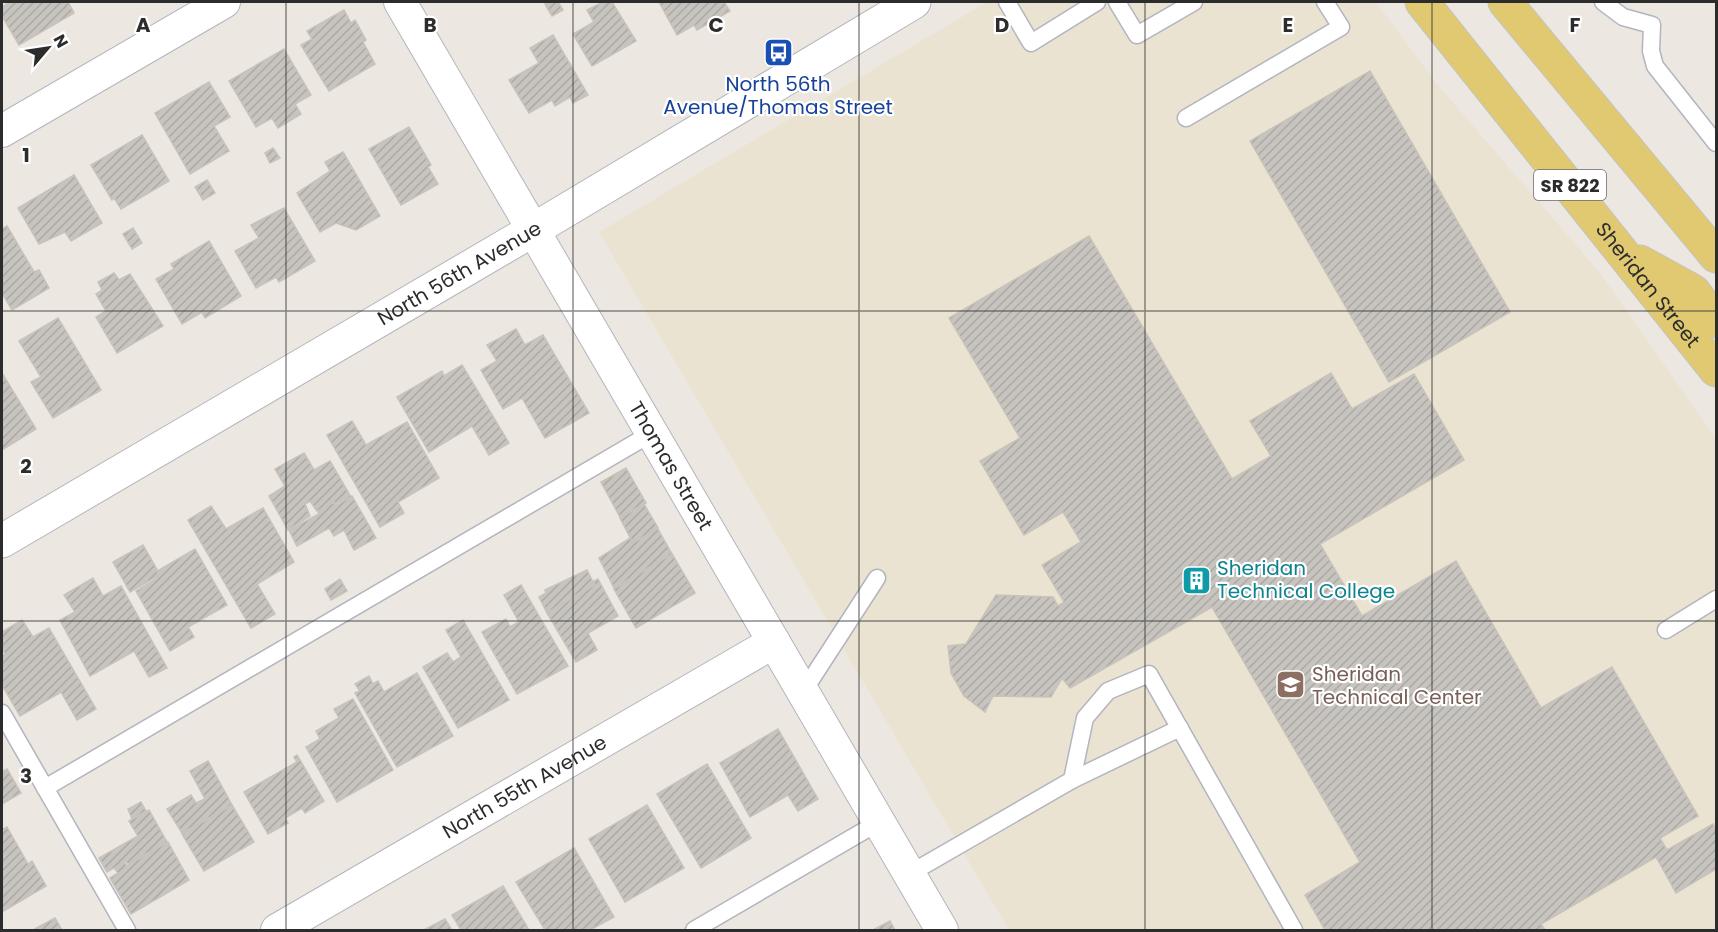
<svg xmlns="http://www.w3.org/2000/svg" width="1718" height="932" viewBox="0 0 1718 932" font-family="Poppins,sans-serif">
<defs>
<pattern id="building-hatch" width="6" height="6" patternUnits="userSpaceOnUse" patternTransform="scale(1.5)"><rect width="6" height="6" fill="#c7c4bf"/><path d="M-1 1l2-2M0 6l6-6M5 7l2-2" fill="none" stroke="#aba9a4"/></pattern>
</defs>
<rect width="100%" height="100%" fill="#ece7e0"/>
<polygon fill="#ebe3d2" points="987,2 1376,2 1436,83 1601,274 1716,439 1716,930 1009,930 599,232"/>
<g fill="url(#building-hatch)" stroke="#c7c2ba" stroke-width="1.5">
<polygon points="10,2 68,2 74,13 19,45 2,16 2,7"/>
<polygon points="549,2 558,2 563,10 552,16 545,4"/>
<polygon points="603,2 612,2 636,41 592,66 573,34 594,22 587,10"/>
<polygon points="659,2 724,2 730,11 697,30 694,25 677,35"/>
<polygon points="344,10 351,23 355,20 366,40 363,42 375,64 329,91 301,45 312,39 307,31"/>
<polygon points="553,35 588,95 573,103 570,97 555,106 552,100 529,113 509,80 539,63 530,48"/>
<polygon points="284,49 311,95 295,104 301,114 278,128 272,118 256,127 229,81"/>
<polygon points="1370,71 1510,312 1389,382 1250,141"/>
<polygon points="209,82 230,117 214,126 229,151 190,174 155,113"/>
<polygon points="409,127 431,165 428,167 438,184 401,205 369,149"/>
<polygon points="142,135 169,181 121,209 114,198 112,200 91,165"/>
<polygon points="273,148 280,158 270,163 265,153"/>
<polygon points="343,152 380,216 356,230 336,223 320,232 297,193 330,171 325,162"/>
<polygon points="74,175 102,223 71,241 65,232 39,244 18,208"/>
<polygon points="207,180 215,193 203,200 195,187"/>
<polygon points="284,208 315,261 279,282 276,277 256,288 235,251 259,238 251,225"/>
<polygon points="7,226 34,272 39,270 49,288 12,310 2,293 2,229"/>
<polygon points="133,228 142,243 132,249 123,234"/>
<polygon points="1089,236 1232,479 1271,456 1250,421 1331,373 1352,409 1414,374 1464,460 1320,544 1362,616 1456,561 1541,708 1612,667 1698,816 1660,838 1667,850 1713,824 1716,830 1716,869 1676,893 1656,857 1541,924 1545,930 1325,930 1305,895 1360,862 1212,607 1070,688 1062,678 1051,697 993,696 985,712 964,696 951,673 948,646 966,644 996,595 1053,597 1058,606 1064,602 1042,565 1081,542 1063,512 1024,535 980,461 1020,438 949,318"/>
<polygon points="209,241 241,296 205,318 202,312 182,324 156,279 174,269 171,264"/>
<polygon points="114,273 119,280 130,274 163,326 117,353 96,317 106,311 96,294 102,290 98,282"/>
<polygon points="58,318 101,390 53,418 31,382 41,377 19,341"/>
<polygon points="516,329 525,345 543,335 589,413 545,438 522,398 503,409 481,370 497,361 487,345"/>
<polygon points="462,365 509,443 489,455 472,426 429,452 397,397 442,371 444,376"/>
<polygon points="2,373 36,429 2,450"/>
<polygon points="352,421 366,445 407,422 439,478 398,502 404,513 380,527 327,435"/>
<polygon points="304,453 314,470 330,461 351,497 317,511 310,501 305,504 310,516 288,530 269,496 285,486 275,469"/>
<polygon points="626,468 646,503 620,517 601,482"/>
<polygon points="352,496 376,538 354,550 344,530 334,536 329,528 297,546 289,530 319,514 318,512 334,502 337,505"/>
<polygon points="644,504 658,528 633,543 620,518"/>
<polygon points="211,506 226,529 263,508 294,562 257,584 275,614 251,628 188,520"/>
<polygon points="658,529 672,554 614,588 599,558 630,538 633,543"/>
<polygon points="143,545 158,571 156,577 130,592 113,562"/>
<polygon points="195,549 227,605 188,627 194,637 170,651 136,591 156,579 159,570"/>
<polygon points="672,554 695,593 636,628 614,589"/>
<polygon points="587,570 594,584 547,613 539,597 546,593 545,590"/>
<polygon points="93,578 103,596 121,586 167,668 149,677 134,651 90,676 60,620 75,612 64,595"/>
<polygon points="340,579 347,591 331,600 325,589"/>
<polygon points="598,579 618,616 588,633 597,650 576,662 547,613 595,585 594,581"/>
<polygon points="521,585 568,666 517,694 482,632 506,619 510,627 519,622 504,595"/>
<polygon points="22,620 33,637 49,628 96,709 77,720 61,692 20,716 2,685 2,656 5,654 2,648 2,632"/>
<polygon points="463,620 509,700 458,728 423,667 447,653 453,662 461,657 446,630"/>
<polygon points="417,673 453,736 397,767 355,693 360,691 355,684 369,676 373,684 378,681 384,692"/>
<polygon points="353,699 393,770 337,802 306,747 320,739 316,731 339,718 334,709"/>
<polygon points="778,729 818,799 798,811 788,795 750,817 720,763"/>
<polygon points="297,755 324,801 305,813 302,808 285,818 288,823 268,834 244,792 297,762 294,757"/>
<polygon points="208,761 232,805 182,833 167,809 191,795 196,803 205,799 190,771"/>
<polygon points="707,764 751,838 701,868 657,794"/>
<polygon points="7,769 21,793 2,804 2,772"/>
<polygon points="141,802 146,811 132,819 128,809"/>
<polygon points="232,805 254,842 204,871 182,834"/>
<polygon points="647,805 684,868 625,902 589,839"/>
<polygon points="149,810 167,842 128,864 126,861 107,872 99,858 138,836 129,821"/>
<polygon points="7,827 28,864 32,861 46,886 2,912 2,830"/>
<polygon points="168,842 189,880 131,914 110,878 118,873 115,869 125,863 127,866"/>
<polygon points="574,848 614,917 590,930 545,930 516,882"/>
<polygon points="503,886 529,930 461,930 452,915"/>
<polygon points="55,918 62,930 33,930"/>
<polygon points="445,919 452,930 424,930"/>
<polygon points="890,921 895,930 873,930"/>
</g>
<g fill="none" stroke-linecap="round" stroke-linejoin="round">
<defs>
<g id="lane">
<polyline points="1007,2 1031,43 1097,2"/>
<polyline points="1117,2 1137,35 1194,2"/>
<polyline points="1603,2 1623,17 1652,25 1651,51 1655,66 1716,143"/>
<polyline points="1186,118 1341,27 1325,2"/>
<polyline points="1666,630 1716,599"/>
<polyline points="803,692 877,578"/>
<polyline points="2,713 127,930"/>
<polyline points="1072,780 1085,718 1108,691 1149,674 1294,930"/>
<polyline points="45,788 652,433"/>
<polyline points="909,874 1072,780 1180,728"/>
<polyline points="694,930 879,822"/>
</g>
<g id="street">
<path id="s1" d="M400,2L942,930"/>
<polyline points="2,131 224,2"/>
<path id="s2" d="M277,930L774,642"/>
</g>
<g id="secondary">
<path id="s3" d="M2,541L533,230L914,2"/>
</g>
<g id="primary">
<path id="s4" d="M1422,2L1716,370"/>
<polyline points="1505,2 1716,256"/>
<polyline points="1640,262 1693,291 1716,321"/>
</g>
</defs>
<use href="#lane" stroke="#b3b5be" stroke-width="19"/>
<use href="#street" stroke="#b3b5be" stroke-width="34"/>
<use href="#secondary" stroke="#b3b5be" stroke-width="35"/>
<use href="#primary" stroke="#c4c4c4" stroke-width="35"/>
<use href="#lane" stroke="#fff" stroke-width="16"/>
<use href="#street" stroke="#fff" stroke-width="32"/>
<use href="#secondary" stroke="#fff" stroke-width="33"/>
<use href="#primary" stroke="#e0c971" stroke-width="33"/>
</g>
<path fill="none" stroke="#2c2c2c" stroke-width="1.5" stroke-opacity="0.55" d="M286,2V930M573,2V930M859,2V930M1145,2V930M1432,2V930M2,311H1716M2,621H1716"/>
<defs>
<symbol id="bus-square" viewBox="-11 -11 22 22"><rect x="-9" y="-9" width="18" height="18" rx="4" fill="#1a4fb4" stroke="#fff"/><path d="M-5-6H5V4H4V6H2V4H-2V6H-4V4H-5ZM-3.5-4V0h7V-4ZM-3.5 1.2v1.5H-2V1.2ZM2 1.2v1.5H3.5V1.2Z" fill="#fff"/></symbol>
<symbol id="building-square" viewBox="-11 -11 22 22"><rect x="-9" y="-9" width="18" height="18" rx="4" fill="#0f9aa8" stroke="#fff"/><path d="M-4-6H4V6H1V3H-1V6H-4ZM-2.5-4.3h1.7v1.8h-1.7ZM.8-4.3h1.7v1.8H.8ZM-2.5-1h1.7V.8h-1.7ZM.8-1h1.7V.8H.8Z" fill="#fff"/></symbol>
<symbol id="school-square" viewBox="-11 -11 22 22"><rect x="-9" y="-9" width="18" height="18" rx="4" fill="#8d6e63" stroke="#fff"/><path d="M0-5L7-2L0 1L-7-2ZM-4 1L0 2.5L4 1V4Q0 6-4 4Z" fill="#fff"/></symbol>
</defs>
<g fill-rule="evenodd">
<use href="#bus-square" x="762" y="36" width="33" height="33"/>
<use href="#building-square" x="1180" y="564" width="33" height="33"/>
<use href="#school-square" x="1274" y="668" width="33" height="33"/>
</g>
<g text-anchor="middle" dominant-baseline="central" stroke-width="4.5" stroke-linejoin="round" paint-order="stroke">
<rect fill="#fff" stroke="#6b6b6b" stroke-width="1.5" x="1534" y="170" width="72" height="30" rx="4.5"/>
<g font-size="18" font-weight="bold" fill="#2c2c2c">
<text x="1570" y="185">SR 822</text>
</g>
<g font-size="20" fill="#164399" stroke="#fff">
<text x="778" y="84">North 56th<tspan x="778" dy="23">Avenue/Thomas Street</tspan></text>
</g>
<g font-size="20" fill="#2c2c2c" stroke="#fff">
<text stroke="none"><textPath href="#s3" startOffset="530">North 56th Avenue</textPath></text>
<text stroke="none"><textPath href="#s4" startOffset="362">Sheridan Street</textPath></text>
<text stroke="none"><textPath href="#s1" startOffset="537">Thomas Street</textPath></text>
<text stroke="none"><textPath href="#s2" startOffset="286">North 55th Avenue</textPath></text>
</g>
<g font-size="20" fill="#0d838f" stroke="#fff" text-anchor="start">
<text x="1217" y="568">Sheridan<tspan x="1217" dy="23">Technical College</tspan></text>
</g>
<g font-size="20" fill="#785e54" stroke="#fff" text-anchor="start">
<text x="1312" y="674">Sheridan<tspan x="1312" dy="23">Technical Center</tspan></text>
</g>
</g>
<g font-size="20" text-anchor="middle" font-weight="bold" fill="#2c2c2c" stroke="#fff" stroke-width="4.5" stroke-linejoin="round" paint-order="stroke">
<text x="143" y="32">A</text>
<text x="430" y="32">B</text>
<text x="716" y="32">C</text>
<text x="1002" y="32">D</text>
<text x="1288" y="32">E</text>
<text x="1575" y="32">F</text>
<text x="26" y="162">1</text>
<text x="26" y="473">2</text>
<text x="26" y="783">3</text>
</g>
<rect width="1718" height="932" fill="none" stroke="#2c2c2c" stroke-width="6"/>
<g transform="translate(48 48) rotate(61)" stroke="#ffffff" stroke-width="4.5" paint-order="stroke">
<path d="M0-4.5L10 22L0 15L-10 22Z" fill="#2c2c2c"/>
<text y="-9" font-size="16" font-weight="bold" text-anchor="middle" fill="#2c2c2c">N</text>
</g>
</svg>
